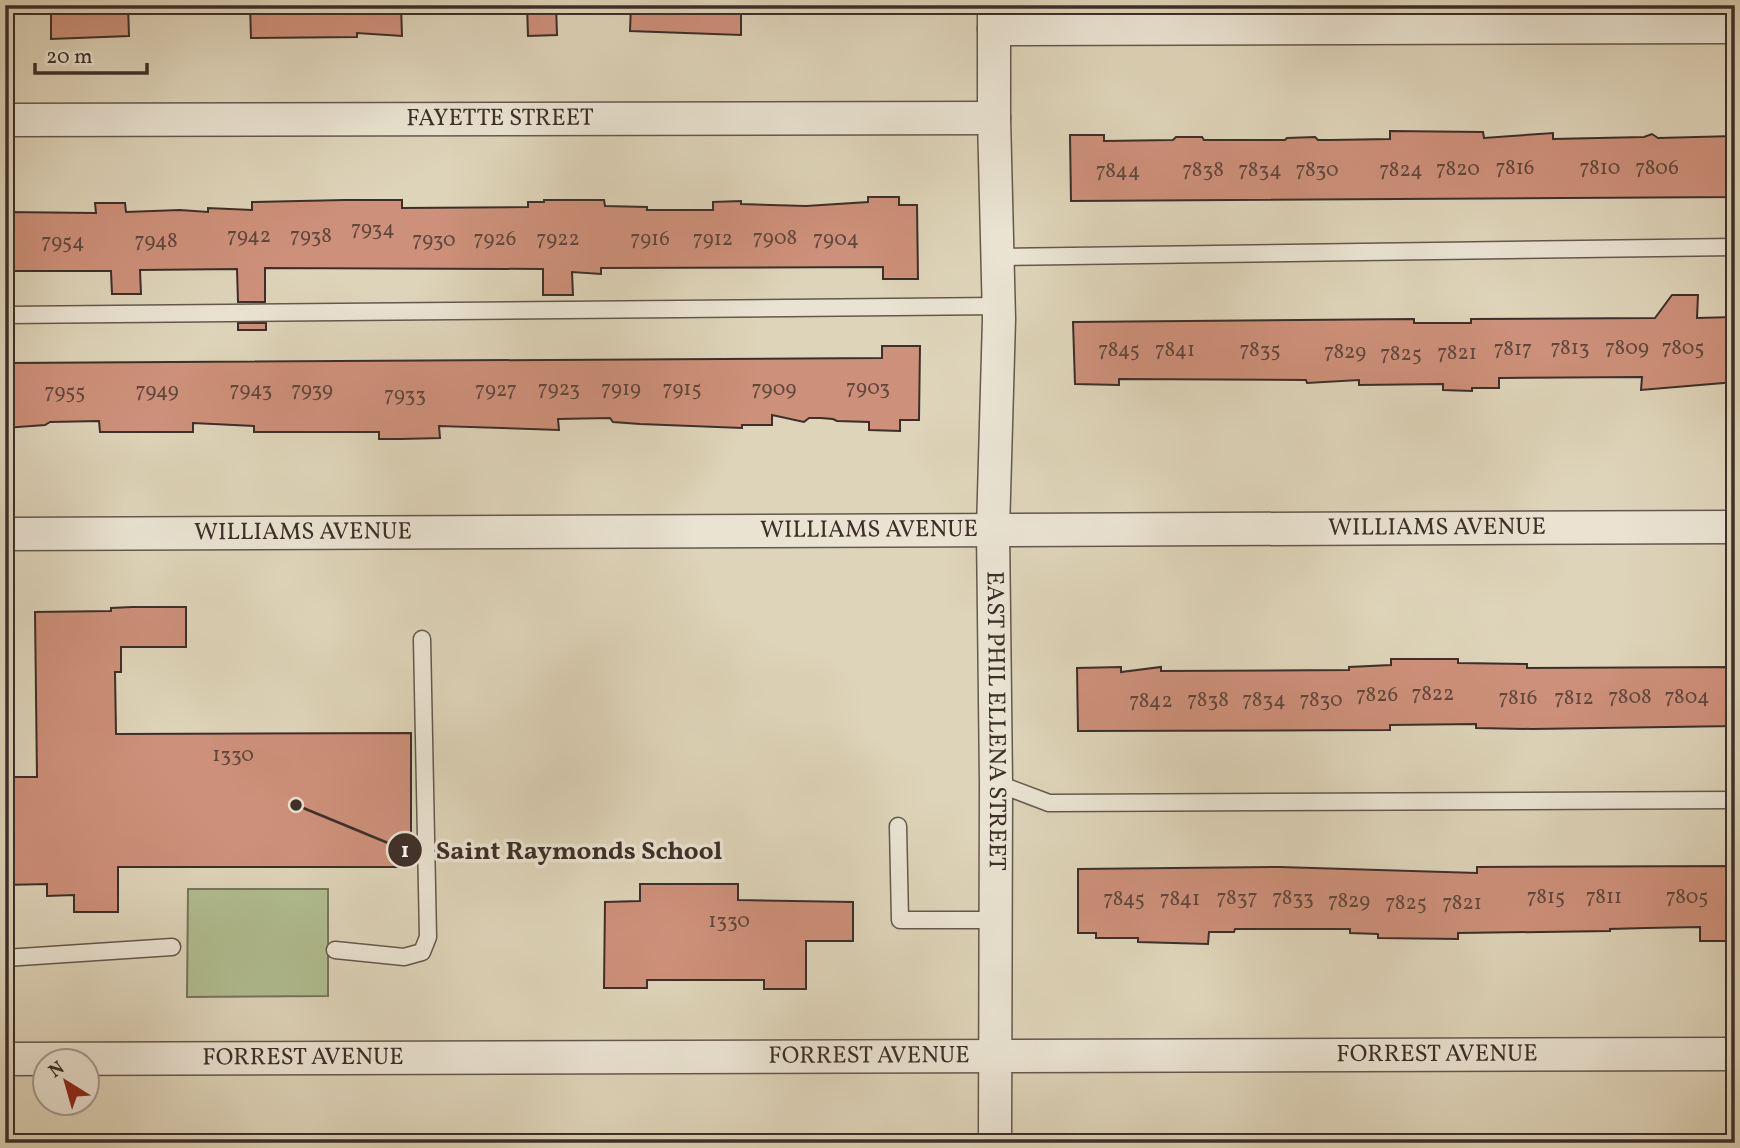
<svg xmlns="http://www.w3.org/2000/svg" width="1740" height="1148" viewBox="0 0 1740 1148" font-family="Vollkorn,serif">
<rect width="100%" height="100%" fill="#ded4b9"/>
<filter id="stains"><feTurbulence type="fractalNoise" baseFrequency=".00286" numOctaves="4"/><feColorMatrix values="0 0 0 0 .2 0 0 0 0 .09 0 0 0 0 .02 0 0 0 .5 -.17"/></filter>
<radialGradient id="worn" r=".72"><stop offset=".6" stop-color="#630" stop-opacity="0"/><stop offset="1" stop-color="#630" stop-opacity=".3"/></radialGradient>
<polygon fill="#b0bd90" stroke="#76765c" stroke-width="2" points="188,889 328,889 328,996 187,997"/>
<g fill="#cd907a" stroke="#3d2f28" stroke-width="2">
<polygon points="51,5 128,5 129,36 51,39"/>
<polygon points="250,5 401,5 402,36 357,33 357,37 251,38"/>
<polygon points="527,5 556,5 557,35 528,36"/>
<polygon points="631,5 741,5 741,35 630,31"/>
<polygon points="1390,131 1483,132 1484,138 1553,133 1553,139 1644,137 1652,134 1658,138 1735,136 1735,197 1071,201 1070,135 1104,135 1104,141 1173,140 1176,137 1202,137 1204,140 1285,140 1287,138 1315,137 1318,140 1331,140 1390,139"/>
<polygon points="868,197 899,197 899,205 917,205 918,279 883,279 883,267 601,268 601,274 572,272 573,295 543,295 543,269 265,268 265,302 238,302 237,269 140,270 141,294 112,294 111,271 5,271 5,212 96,213 95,203 125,203 126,212 180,210 208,212 208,208 252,210 252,202 345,200 402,200 402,208 528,207 528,202 544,202 544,200 604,200 605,206 647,207 647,210 713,210 713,202 741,201 741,204 806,206 868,202"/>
<polygon points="1672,295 1698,295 1697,318 1735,317 1735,382 1641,390 1642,377 1499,378 1499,388 1472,388 1472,391 1443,390 1443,384 1359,385 1359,380 1307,383 1306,380 1119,379 1119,385 1075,384 1073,322 1414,319 1414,323 1471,323 1471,319 1655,318"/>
<rect x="238" y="323" width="28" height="7"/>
<polygon points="882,346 920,346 919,420 900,420 900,431 869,430 869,422 837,421 833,419 821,418 809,418 804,422 772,415 772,425 742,425 742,428 640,424 613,422 610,418 558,419 559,430 439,426 440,438 401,439 379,439 379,432 254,432 254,426 193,423 193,432 100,432 99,421 50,422 45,425 5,428 5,363 882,358"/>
<polygon points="132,607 186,607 186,647 121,647 121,672 115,672 116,734 411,733 411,867 118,867 118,912 74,912 74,895 47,896 47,884 5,885 5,777 37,777 35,612 111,611 111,608"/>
<polygon points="1391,659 1458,659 1458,663 1527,664 1527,668 1735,667 1735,726 1532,729 1476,728 1476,724 1390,725 1390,730 1078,731 1077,668 1121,667 1121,672 1161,667 1161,671 1349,670 1349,667 1391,665"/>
<polygon points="1735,866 1735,941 1700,941 1700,927 1646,928 1610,929 1610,931 1458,933 1458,939 1378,938 1378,934 1350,933 1350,929 1235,929 1234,932 1209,932 1208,944 1138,942 1138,938 1096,938 1096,933 1078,933 1078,869 1280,867 1477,873 1477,867"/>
<polygon points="640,884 738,884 738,900 853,902 853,941 806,941 806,989 764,989 764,980 647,980 647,988 604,988 605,902 640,901"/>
</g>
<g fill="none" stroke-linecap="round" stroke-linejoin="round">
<defs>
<g id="lane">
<polyline points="998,257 1735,247"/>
<polyline points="5,315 999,306"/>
<polyline points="996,783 1049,803 1735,800"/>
<polyline points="898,826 900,920 995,920"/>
<polyline points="335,950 404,957 422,952 428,937 422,639"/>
<polyline points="5,958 172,947"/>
</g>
<g id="street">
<path id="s1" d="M994,5V118L999,319L993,530L996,783L995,1143"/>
<polyline points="994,29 1735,27"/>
<path id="s2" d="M5,120L994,118"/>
<path id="s3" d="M5,534L1735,527"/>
<path id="s4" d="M5,1059L1735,1054"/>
</g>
</defs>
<use href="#lane" stroke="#65584c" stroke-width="19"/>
<use href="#street" stroke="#65584c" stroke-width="35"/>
<use href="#lane" stroke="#eae3d2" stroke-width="16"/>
<use href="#street" stroke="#eae3d2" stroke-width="32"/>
</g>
<g text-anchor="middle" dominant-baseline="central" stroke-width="7" stroke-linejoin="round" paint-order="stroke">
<g font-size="21" fill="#61473c">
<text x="1515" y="168">7816</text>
<text x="1600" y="168">7810</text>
<text x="1657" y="168">7806</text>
<text x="1458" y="169">7820</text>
<text x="1203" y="170">7838</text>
<text x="1260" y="170">7834</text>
<text x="1317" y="170">7830</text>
<text x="1401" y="170">7824</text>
<text x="1118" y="171">7844</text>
<text x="373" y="229">7934</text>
<text x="249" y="236">7942</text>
<text x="311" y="236">7938</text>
<text x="775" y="238">7908</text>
<text x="495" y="239">7926</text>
<text x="558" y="239">7922</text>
<text x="650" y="239">7916</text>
<text x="713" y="239">7912</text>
<text x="836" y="239">7904</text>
<text x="434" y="240">7930</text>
<text x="156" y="241">7948</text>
<text x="63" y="242">7954</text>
<text x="1570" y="348">7813</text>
<text x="1627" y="348">7809</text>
<text x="1683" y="348">7805</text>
<text x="1513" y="349">7817</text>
<text x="1119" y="350">7845</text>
<text x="1175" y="350">7841</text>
<text x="1260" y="350">7835</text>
<text x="1345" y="352">7829</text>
<text x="1457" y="353">7821</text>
<text x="1401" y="354">7825</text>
<text x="868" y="388">7903</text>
<text x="559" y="389">7923</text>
<text x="621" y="389">7919</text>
<text x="682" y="389">7915</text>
<text x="774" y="389">7909</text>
<text x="251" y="390">7943</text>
<text x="312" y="390">7939</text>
<text x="496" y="390">7927</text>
<text x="157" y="391">7949</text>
<text x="65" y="392">7955</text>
<text x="405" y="395">7933</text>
<text x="1433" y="694">7822</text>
<text x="1377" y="695">7826</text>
<text x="1630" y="697">7808</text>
<text x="1687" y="697">7804</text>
<text x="1518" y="698">7816</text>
<text x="1574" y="698">7812</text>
<text x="1208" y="700">7838</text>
<text x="1264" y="700">7834</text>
<text x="1321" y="700">7830</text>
<text x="1151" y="701">7842</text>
<text x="233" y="755">1330</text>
<text x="1546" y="897">7815</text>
<text x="1604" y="897">7811</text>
<text x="1687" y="897">7805</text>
<text x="1237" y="898">7837</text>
<text x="1293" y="898">7833</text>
<text x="1124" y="899">7845</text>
<text x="1180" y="899">7841</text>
<text x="1349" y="901">7829</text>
<text x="1406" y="903">7825</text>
<text x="1462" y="903">7821</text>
<text x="729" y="921">1330</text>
</g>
<g font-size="24" fill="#3d2f28" stroke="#eae3d2">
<text stroke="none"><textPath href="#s2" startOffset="495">FAYETTE STREET</textPath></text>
<text stroke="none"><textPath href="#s3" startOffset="1432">WILLIAMS AVENUE</textPath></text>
<text stroke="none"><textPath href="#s3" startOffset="864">WILLIAMS AVENUE</textPath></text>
<text stroke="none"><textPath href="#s3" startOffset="298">WILLIAMS AVENUE</textPath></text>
<text stroke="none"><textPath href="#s1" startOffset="716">EAST PHIL ELLENA STREET</textPath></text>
<text stroke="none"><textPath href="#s4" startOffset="1432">FORREST AVENUE</textPath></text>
<text stroke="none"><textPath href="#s4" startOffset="864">FORREST AVENUE</textPath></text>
<text stroke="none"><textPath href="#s4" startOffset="298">FORREST AVENUE</textPath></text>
</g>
</g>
<path fill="none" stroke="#3d2f28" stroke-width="2.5" d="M296 805L405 850"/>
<g fill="#3d2f28" stroke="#eae3d2" stroke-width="2.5">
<circle cx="296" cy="805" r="7"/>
<circle cx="405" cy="850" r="18"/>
</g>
<g font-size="21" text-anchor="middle" font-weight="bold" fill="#fff">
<text x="405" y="857">1</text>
</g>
<g font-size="26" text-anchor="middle" font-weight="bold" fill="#3d2f28" stroke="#eae3d2" stroke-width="7" stroke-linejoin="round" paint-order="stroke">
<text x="579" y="859">Saint Raymonds School</text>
</g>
<rect width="1740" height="1148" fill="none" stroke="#ded4b9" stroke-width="28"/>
<rect x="7" y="7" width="1726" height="1134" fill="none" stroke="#3d2f28" stroke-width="3.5"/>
<rect x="14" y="14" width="1712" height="1120" fill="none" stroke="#3d2f28" stroke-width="2"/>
<g transform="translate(66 1082) rotate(323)"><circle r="33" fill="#eae3d2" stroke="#a59b8e" stroke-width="2"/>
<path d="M0-5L12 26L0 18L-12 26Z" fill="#8f2418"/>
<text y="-10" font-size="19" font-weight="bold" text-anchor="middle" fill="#3d2f28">N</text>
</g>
<path d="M35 63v10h112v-10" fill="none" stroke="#3d2f28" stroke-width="3.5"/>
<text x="46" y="63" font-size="21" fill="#3d2f28" stroke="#eae3d2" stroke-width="5" paint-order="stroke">20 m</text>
<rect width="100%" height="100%" filter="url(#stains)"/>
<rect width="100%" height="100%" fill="url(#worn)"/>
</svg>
